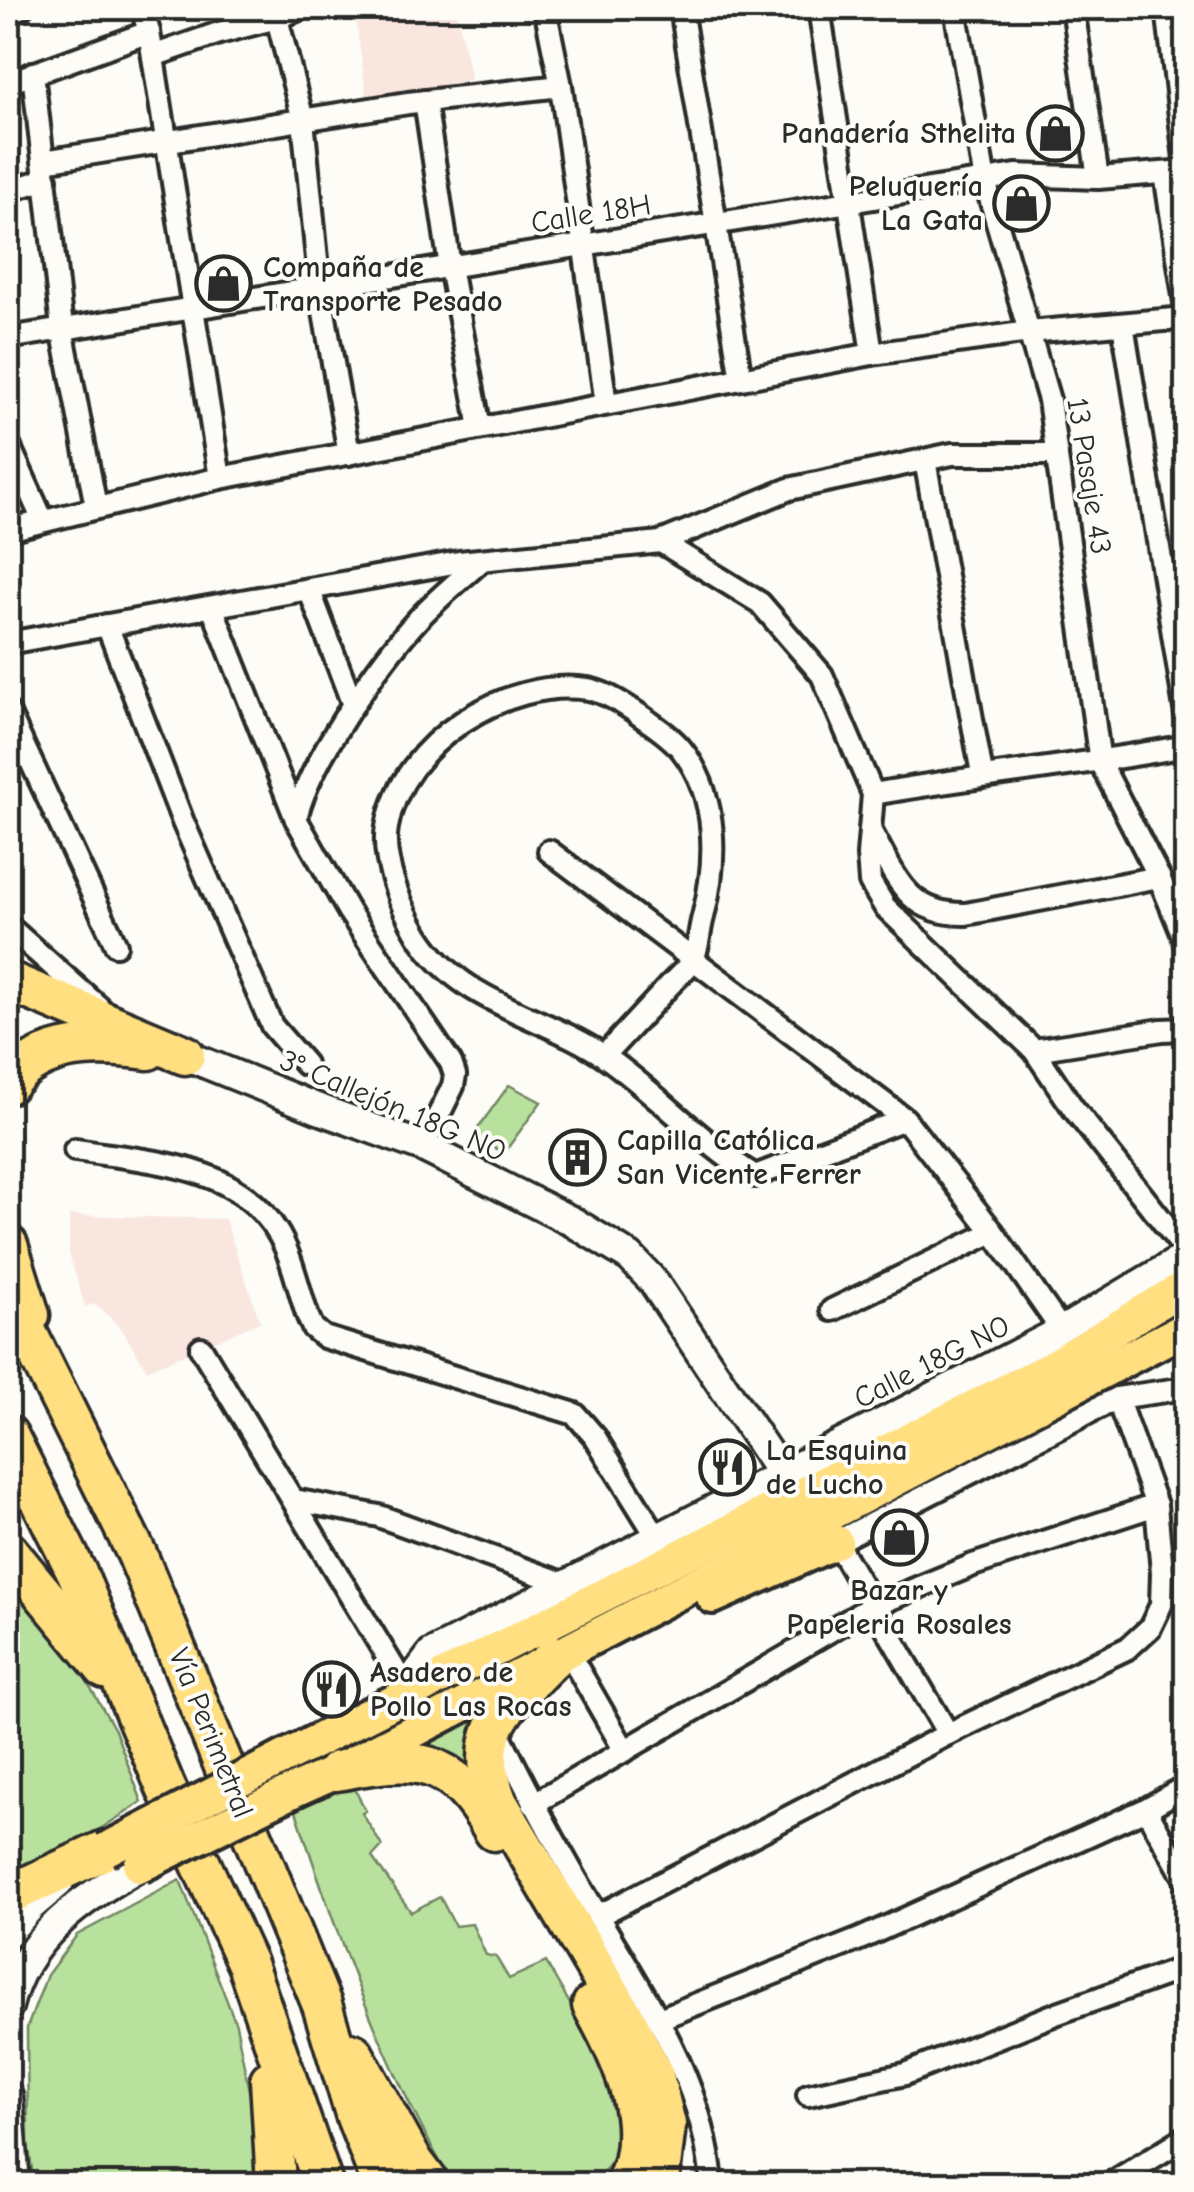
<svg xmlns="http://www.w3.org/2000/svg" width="1194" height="2192" viewBox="0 0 1194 2192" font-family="'Comic Neue',sans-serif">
<rect width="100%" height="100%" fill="#fdfcf7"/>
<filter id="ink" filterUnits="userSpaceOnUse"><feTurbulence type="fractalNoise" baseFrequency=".01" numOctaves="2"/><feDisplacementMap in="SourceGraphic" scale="20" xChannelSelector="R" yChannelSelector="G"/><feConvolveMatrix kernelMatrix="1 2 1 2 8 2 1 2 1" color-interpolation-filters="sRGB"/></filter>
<g filter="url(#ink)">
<g fill="#f9e7df">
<polygon points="354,8 456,8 471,80 367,99"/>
<polygon points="69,1215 225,1219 260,1322 147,1370 121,1328 95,1304 85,1307 69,1254"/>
</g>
<g fill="#b8e19d" stroke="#728664" stroke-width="2.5">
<polygon points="509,1085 541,1102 504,1153 473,1135"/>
<polygon points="8,1571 66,1645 115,1730 142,1802 97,1831 8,1874"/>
<polygon points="488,1710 485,1790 416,1748"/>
<path d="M352,1784L366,1811L362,1813L382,1846L372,1857L411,1912L440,1897L455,1926L472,1924L486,1955L496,1957L509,1979L546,1962L620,2091L623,2127L613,2162L590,2184H453C385,2070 336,1934 295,1808Z"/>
<polygon points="180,1880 236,2024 259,2143 261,2184 34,2184 28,2143 27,2028 47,1975 77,1935"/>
</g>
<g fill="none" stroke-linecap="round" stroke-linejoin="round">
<defs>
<g id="street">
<polyline points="142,8 149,32 220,478"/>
<polyline points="545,8 561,86 606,404"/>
<polyline points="681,8 741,379"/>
<polyline points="819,8 872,354"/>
<polyline points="955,8 985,181 1049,400 1100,762 1159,877 1186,943"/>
<polyline points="1073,8 1098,178"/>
<polyline points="1167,8 1186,167"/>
<polyline points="8,12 21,8"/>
<polyline points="277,18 303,120 320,289 349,454"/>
<polyline points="153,56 219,33 277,18 302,8"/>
<polyline points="33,73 62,328 96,507"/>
<polyline points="8,83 149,32"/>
<polyline points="425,101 450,267 480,428"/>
<polyline points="44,161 408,103 561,86"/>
<polyline points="1165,174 1186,309"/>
<polyline points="8,191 46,179"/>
<polyline points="1123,324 1186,715"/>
<polyline points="8,338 1016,175 1098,178 1186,171"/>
<polyline points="8,443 43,521"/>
<polyline points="925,460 982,774"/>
<polyline points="8,530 220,478 872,354 1029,332 1186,318"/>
<polyline points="661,542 760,603 822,675 873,794 868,855 870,882 885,907 1034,1050 1073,1108 1186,1251"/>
<polyline points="309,589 353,705"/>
<polyline points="212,607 296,819 349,912 451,1063 455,1075 453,1086 423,1147"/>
<polyline points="107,625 183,822 272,1026 305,1064"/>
<polyline points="8,643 459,562 661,542 789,489 952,454 1057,454"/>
<polyline points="8,712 116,945"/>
<path d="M873,794C978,775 1082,766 1186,746"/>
<path d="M296,819C308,763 380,660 420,617C439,597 461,579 482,560"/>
<path d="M870,830C896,876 906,915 966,914L1159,877"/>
<polyline points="549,851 905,1119 993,1232 1062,1331"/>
<polyline points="1167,895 1186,891"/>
<polyline points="8,926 100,1008"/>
<polyline points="1034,1050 1162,1030 1186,1029"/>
<path d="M604,1056C625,1033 646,1011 666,989C674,980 685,971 692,961C699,950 699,930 703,917C717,863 719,797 682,750C672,737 655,726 641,716C627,706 606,692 588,689C506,677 401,743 387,827C381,860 401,907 418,935C462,1006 544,1014 607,1058C658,1094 701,1143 755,1176L905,1119"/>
<path d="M75,1150C145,1161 235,1163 276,1230C292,1254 298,1289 308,1317L313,1328L324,1337L575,1414L595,1437L659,1540"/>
<polyline points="832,1310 993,1232"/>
<polyline points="201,1348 406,1688"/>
<polyline points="294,1500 379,1516 568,1585"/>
<polyline points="567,1650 625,1751"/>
<path d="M497,1729C528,1794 562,1856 599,1918C649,2003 704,2084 712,2184"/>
<polyline points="948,1734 836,1542 1117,1398 1186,1388"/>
<polyline points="533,1804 871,1607 973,1565 1156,1505"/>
<polyline points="1146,1809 1186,1880"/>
<polyline points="598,1916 948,1734 1128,1648 1150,1628 1161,1605 1162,1572 1156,1505 1117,1398"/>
<polyline points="659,2019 860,1939 1146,1809 1186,1786"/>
<polyline points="808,2095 905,2074 1058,2013 1186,1967"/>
<polyline points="1110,2184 1186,2137"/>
</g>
<g id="secondary">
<polyline points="185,1055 316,1108 423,1147 573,1222 630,1257 653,1281 792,1490"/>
<polyline points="398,1699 432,1654 1062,1331 1186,1257"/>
<polyline points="8,1932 32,1905 59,1882"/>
<path d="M8,2006C24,1938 82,1898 140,1866"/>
<polyline points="8,2097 15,2184"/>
</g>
<g id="primary">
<polyline points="713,1597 836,1542"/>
<polyline points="283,1758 1050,1368 1186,1286"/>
<polyline points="297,1789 337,1771 1186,1328"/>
</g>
<g id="highway">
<polyline points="8,981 185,1055"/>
<path d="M8,1084C42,1041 99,1043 148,1050"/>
<polyline points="8,1245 30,1315"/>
<polyline points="8,1294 137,1554 322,2005 356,2117 382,2184"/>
<polyline points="8,1435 77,1573 166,1788 247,1964 323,2184"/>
<polyline points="8,1551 105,1669"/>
<path d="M555,1656C507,1705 469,1730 498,1803L627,2021L654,2076L666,2124L659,2184"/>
<path d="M337,1771C416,1755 451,1755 494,1831"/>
<polyline points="8,1895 105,1850"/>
<path d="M592,2005C622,2059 654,2125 625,2184"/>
<polyline points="353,2053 412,2160 430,2184"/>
<polyline points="270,2080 276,2184"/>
</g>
</defs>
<use href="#street" stroke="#2b2b2b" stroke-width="28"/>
<use href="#secondary" stroke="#2b2b2b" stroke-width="35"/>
<use href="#primary" stroke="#2b2b2b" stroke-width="40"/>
<use href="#highway" stroke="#2b2b2b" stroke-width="45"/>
<use href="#street" stroke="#fdfcf7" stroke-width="20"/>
<use href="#secondary" stroke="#fdfcf7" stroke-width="28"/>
<use href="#primary" stroke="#ffdf80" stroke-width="32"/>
<use href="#highway" stroke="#ffdf80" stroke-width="38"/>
<defs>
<g id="primary-bridge">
<polyline points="105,1850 283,1758"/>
<polyline points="140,1866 297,1789"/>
</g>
</defs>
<use href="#primary-bridge" stroke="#2b2b2b" stroke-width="40" stroke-linecap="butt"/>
<use href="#primary-bridge" stroke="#ffdf80" stroke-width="32"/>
</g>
</g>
<defs>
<symbol id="shop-ring" viewBox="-11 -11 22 22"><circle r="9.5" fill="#fdfcf7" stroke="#2b2b2b" stroke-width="1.5"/><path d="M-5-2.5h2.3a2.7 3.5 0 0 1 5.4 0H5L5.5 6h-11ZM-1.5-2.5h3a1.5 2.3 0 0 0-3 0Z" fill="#2b2b2b"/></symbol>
<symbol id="building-ring" viewBox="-11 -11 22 22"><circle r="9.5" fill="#fdfcf7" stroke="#2b2b2b" stroke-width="1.5"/><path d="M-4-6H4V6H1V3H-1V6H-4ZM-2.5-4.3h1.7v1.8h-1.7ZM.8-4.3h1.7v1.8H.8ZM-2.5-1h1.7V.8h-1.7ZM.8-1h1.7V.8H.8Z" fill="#2b2b2b"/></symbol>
<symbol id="restaurant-ring" viewBox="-11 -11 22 22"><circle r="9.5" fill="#fdfcf7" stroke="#2b2b2b" stroke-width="1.5"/><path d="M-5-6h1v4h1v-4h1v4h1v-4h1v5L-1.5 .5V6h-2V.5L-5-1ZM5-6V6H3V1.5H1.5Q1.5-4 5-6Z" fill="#2b2b2b"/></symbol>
</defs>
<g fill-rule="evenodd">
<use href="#shop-ring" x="1024" y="102" width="63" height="63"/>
<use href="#shop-ring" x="990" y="172" width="63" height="63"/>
<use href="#shop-ring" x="192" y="252" width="63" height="63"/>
<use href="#building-ring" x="546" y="1126" width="63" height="63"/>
<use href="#restaurant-ring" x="696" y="1436" width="63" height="63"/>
<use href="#shop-ring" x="868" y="1506" width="63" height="63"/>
<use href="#restaurant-ring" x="300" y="1658" width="63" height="63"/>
</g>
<g text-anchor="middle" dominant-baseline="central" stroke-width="8" stroke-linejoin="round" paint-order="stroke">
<g font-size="30" font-weight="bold" fill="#2b2b2b" stroke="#fdfcf7" text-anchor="start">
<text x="1016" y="133" text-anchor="end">Panadería Sthelita</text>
<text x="983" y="186" text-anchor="end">Peluquería<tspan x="983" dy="34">La Gata</tspan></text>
<text x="263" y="267">Compaña de<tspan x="263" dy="34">Transporte Pesado</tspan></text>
<text x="617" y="1140">Capilla Católica<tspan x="617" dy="34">San Vicente Ferrer</tspan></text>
<text x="766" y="1450">La Esquina<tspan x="766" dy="34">de Lucho</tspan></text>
<text x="899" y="1590" text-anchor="middle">Bazar y<tspan x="899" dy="34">Papeleria Rosales</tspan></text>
<text x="370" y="1672">Asadero de<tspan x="370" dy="34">Pollo Las Rocas</tspan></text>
</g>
<g font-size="30" fill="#2b2b2b" stroke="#fdfcf7">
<text transform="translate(591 214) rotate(-9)">Calle 18H</text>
<text transform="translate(1089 476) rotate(81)">13 Pasaje 43</text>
<text transform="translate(393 1106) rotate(23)">3° Callejón 18G NO</text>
<text transform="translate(932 1362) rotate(-27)">Calle 18G NO</text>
<text transform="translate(211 1733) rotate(68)">Vía Perimetral</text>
</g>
</g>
<rect width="1194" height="2192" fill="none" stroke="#fdfcf7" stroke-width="40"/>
<rect x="20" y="20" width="1154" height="2152" fill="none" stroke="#2b2b2b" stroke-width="4" filter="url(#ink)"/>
</svg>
